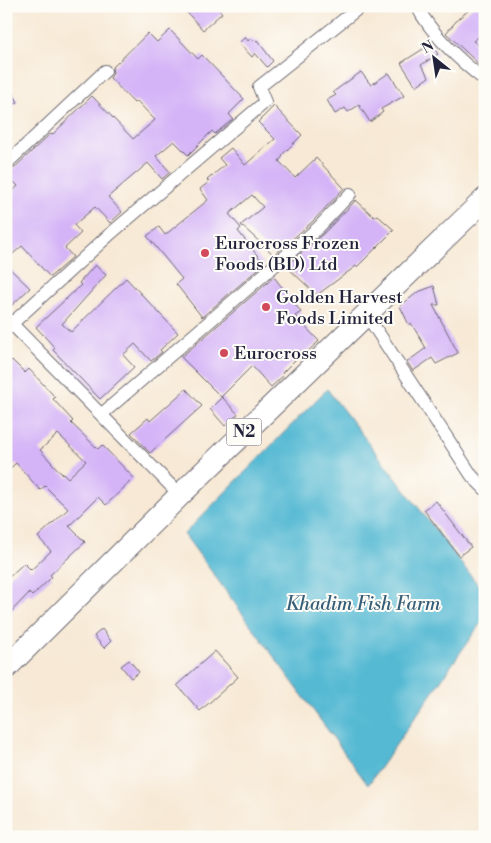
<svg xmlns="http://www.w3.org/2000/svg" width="491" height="843" viewBox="0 0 491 843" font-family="'Libre Bodoni',serif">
<rect width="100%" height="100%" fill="#fdfcf7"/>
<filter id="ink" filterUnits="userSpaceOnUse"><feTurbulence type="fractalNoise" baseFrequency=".02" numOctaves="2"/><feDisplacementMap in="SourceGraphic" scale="10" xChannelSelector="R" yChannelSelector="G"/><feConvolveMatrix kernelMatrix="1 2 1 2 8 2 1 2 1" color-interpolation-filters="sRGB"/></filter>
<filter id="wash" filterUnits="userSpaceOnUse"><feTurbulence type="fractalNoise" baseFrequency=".0096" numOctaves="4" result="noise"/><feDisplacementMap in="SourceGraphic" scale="20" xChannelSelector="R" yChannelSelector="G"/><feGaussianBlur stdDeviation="1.12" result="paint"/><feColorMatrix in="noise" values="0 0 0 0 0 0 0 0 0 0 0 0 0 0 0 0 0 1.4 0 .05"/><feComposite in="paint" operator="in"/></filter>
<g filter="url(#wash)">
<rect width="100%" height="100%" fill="#f7e9d5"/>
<polygon fill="#54b9d3" stroke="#3b6e87" points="327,389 485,594 485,617 368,785 184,534"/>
<g id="blocks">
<g fill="#d4b3f7" fill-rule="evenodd">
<polygon points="181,6 216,6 222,13 203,30"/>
<polygon points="474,6 485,6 485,32 473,41 485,50 485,70 446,33 459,18"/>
<polygon points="170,30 198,59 202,55 244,99 229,114 233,119 215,134 212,131 188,155 174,141 156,156 170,172 162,179 148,163 108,197 122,212 110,223 95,207 74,225 81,233 65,248 73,257 50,277 22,246 6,260 6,197 18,186 6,174 6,172 12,170 50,134 52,135 92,96 133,139 155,120 137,101 134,103 110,78 113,73 112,68 148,33 157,42"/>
<polygon points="245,37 248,41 251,38 255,42 257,40 273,61 267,67 255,53 252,57 239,43"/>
<polygon points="431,44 438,54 421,65 429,77 416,86 401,63"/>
<polygon points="361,72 371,85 389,73 404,96 381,109 383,112 370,122 359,105 348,112 345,108 335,114 327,100 336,95 333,92"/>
<polygon points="6,82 18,102 6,109"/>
<polygon points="274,106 302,135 282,155 283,156 279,161 295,178 316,158 344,188 312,222 274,255 241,225 263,207 252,195 229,214 241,228 238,231 264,264 202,317 176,284 182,279 147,236 159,227 165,235 208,200 200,189 209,182 207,180 225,165 219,158 231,148 245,165 275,139 258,122"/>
<polygon points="356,200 374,217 377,215 394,230 357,267 356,266 317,295 286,266 323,234"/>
<polygon points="6,265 30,288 7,310 6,310"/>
<polygon points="95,265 106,275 62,324 71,332 126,278 178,333 160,350 162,352 151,361 135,344 123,355 134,367 100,399 53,350 55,348 36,327 81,285 79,283"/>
<polygon points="274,277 301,312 295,316 319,341 306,353 304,351 282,373 284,375 271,387 252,366 221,397 181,357"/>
<polygon points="434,286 439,305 433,305 458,353 436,364 432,358 413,371 407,362 426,348 411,323 409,325 400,306 418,292"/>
<path d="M12,360L25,373L29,369L55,397L53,399L73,421L71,423L98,449L102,445L134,478L106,505L98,497L69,526L85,542L50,575L52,577L32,596L29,593L6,617V580L24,563L31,570L51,551L38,537L68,509L45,486L40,490L16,463L6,472V389L12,384L6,378V365ZM58,434L86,461L68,478L63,473L62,474L40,450Z"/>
<polygon points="186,389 202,406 150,453 131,433 148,418 150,421"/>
<polygon points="222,397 238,414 225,426 210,409"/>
<polygon points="436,501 471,547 459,556 424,510"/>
<polygon points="102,629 111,641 104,648 94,636"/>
<polygon points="215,651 238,677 200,711 177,685"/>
<polygon points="129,660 139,672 131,678 121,666"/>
</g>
</g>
</g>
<g filter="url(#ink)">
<use href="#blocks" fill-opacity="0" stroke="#6d6871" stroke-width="1"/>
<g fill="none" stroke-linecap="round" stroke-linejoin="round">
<defs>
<g id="street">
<path d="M417,6C430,33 461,62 485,80"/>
<polyline points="6,164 105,71"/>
<polyline points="366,314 472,476 485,489"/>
<polyline points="6,318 180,495"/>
<polyline points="6,329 109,235 265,102 259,87 361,6"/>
<polyline points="102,414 318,228 350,194"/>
</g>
<polyline id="highway" points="6,668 180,495 485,199"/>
</defs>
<use href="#street" stroke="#6d6871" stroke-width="14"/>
<use href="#highway" stroke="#6d6871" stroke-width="24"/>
<use href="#street" stroke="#fff" stroke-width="12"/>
<use href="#highway" stroke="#fff" stroke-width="22"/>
</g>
</g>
<g fill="#d1495b" stroke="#fdfcf7" stroke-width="2">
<circle cx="205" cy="253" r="5"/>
<circle cx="266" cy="307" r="5"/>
<circle cx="224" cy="353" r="5"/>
</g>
<g text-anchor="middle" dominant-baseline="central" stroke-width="4" stroke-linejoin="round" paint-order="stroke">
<rect fill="#fdfcf7" stroke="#646373" stroke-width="1" x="226.5" y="418.5" width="35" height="27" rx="4"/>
<g font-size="16" font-weight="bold" fill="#22223b">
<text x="244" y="432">N2</text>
</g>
<g font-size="18" fill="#22223b" stroke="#fdfcf7" text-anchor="start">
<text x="215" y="243">Eurocross Frozen<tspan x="215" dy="21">Foods (BD) Ltd</tspan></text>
<text x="276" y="297">Golden Harvest<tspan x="276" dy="21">Foods Limited</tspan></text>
<text x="234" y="353">Eurocross</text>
</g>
<g font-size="19" font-style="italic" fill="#365e78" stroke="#fdfcf7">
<text x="363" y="604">Khadim Fish Farm</text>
</g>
</g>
<rect width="491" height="843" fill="none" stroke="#fdfcf7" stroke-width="25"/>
<g transform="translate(434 58) rotate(330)" stroke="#fdfcf7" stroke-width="4" paint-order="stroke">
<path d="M0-4L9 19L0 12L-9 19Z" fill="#22223b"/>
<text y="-8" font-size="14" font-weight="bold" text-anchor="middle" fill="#22223b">N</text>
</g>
</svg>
